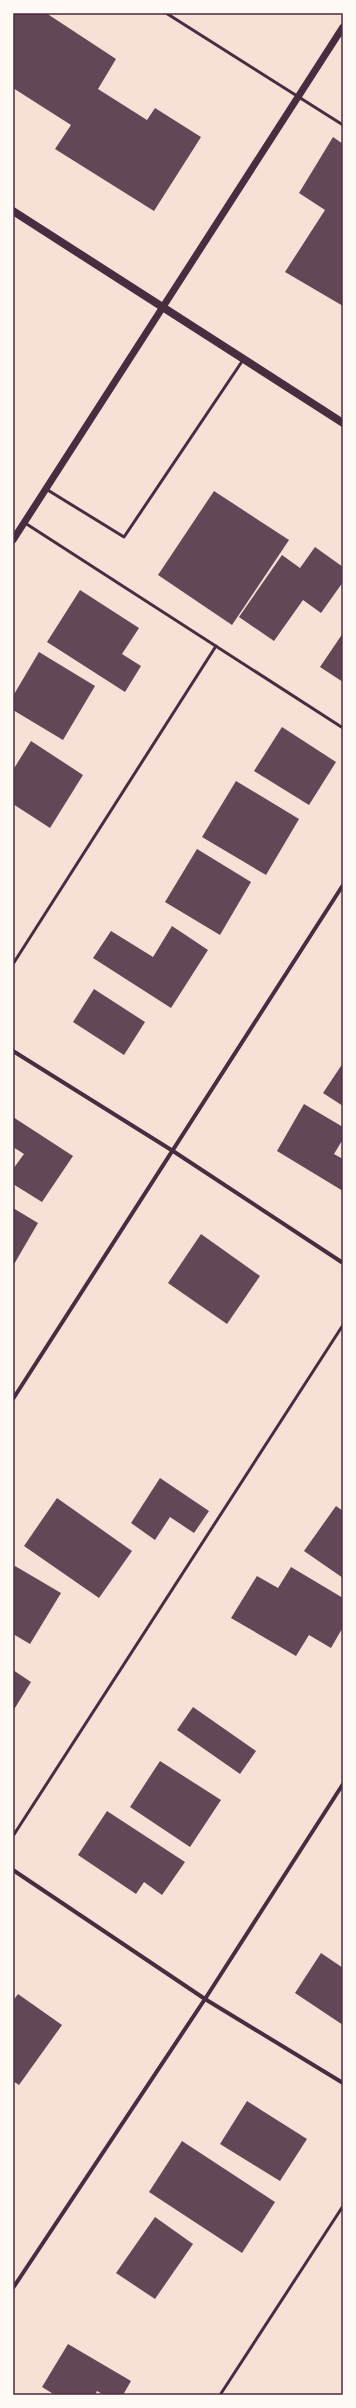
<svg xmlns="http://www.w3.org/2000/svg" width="356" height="2408" viewBox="0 0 356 2408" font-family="'Archivo Narrow',sans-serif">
<rect width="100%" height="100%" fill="#f7e1d7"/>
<g fill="#644757">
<polygon points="13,13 46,13 116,59 98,89 147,120 155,108 201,137 154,211 55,149 71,125 13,88"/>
<polygon points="333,137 343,144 343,306 285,272 325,210 299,193"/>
<polygon points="214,491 289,540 232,625 158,575"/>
<polygon points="315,547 343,567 343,582 321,613 303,600 274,641 239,617 282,555 300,568"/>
<polygon points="80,590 139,628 122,654 141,666 125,692 47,642"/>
<polygon points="343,633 343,682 320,667"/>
<polygon points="39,652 95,686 63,740 13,710 13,696"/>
<polygon points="282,727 336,762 309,805 254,771"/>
<polygon points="31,741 83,775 50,828 13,804 13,770"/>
<polygon points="236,781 299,819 266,875 202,837"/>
<polygon points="197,849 251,882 220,935 165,902"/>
<polygon points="172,926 208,950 171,1008 93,958 111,931 153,957"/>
<polygon points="94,989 145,1022 124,1055 73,1022"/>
<polygon points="343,1063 343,1106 323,1093"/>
<polygon points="304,1104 343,1127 343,1139 334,1154 343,1159 343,1191 277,1151"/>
<polygon points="13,1117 73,1156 42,1202 13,1184 13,1169 24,1154 13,1147"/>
<polygon points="13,1208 38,1223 13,1266"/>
<polygon points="201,1234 260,1276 227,1324 168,1283"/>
<polygon points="160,1478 209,1511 194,1533 170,1517 155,1540 131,1523"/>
<polygon points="57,1498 132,1551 99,1598 24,1546"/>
<polygon points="336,1506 343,1511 343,1578 304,1551"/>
<polygon points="15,1566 61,1593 30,1644 13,1634 13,1570"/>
<polygon points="291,1567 343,1598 343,1627 331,1648 309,1635 296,1656 231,1618 257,1576 278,1588"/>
<polygon points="13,1670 31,1682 13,1711"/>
<polygon points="193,1707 256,1751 240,1774 177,1730"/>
<polygon points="160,1761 221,1800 190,1847 130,1807"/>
<polygon points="107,1811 185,1862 162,1895 144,1882 136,1894 78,1855"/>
<polygon points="321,1953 343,1968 343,2025 295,1993"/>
<polygon points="18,1994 62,2025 19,2085 13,2081 13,2001"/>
<polygon points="247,2101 307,2139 280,2181 220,2144"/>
<polygon points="182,2141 275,2202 242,2253 149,2192"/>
<polygon points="155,2217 193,2244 155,2299 116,2273"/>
<polygon points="68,2344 131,2381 123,2395 104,2395 97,2391 95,2395 55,2395 42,2387"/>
</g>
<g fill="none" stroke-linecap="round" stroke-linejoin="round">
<g stroke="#4a2c40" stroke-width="3">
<polyline points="166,13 343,125"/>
<polyline points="46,489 124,537 243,360"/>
<polyline points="25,523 343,728"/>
<polyline points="13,964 216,646"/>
<polyline points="13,1836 343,1325"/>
<polyline points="220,2395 343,2206"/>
</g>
<g stroke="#4a2c40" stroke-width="4">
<polyline points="13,1051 173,1151 343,1263"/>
<polyline points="13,1399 343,885"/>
<polyline points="13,1870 205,1999 343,2083"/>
<polyline points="13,2288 205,1999 343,1784"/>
</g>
<polyline stroke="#4a2c40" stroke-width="7" points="13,540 343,27"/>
<polyline stroke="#4a2c40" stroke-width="8" points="13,211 343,423"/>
</g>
<rect width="356" height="2408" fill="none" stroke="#fffaf5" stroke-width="28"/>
<rect x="14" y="14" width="328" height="2380" fill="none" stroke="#4a2c40" stroke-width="1.5"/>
</svg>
